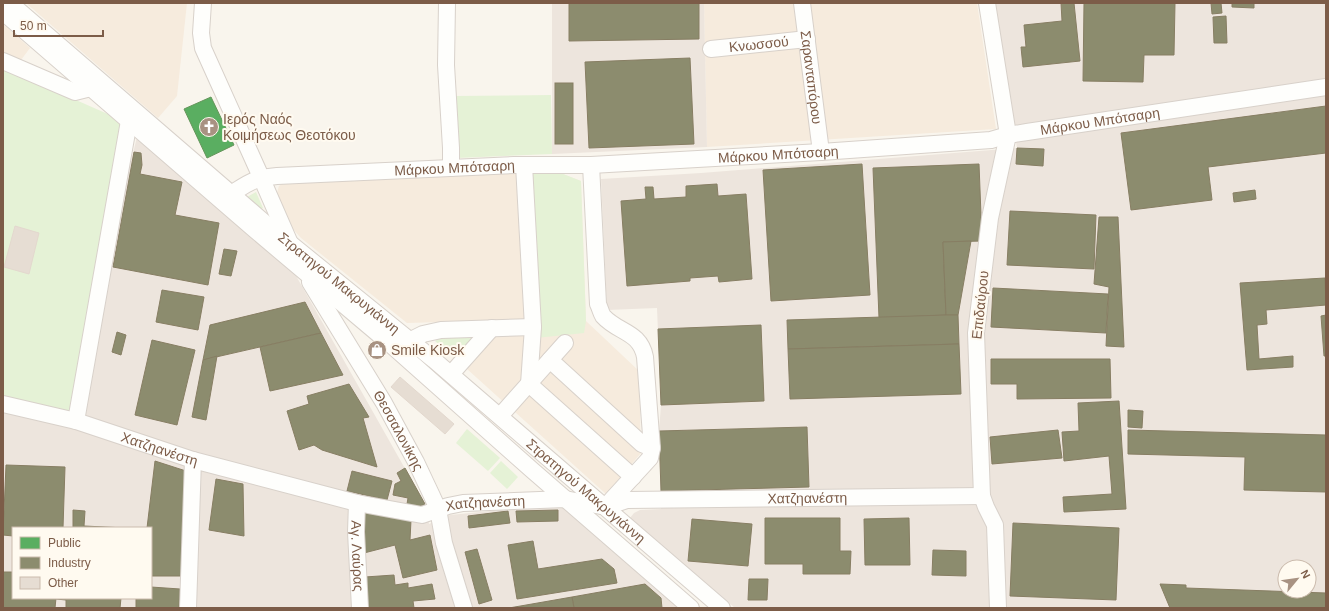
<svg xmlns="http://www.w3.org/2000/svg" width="1329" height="611" viewBox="0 0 1329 611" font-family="Arial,sans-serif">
<rect width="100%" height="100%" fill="#f9f5ed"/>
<g fill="#f6ebdd">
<polygon points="26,3 187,3 177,96 158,118"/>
<polygon points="704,3 977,3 996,129 707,147"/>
<polygon points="3,24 30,48 21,60 3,53"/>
<polygon points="552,170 581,181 586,321 639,371 641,453 606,494 467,369 509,320 407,323 301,238 292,228 277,193 279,186 284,182"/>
</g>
<g fill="#ede5dd" fill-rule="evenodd">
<polygon points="552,3 704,3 707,147 552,154"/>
<path d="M994,3H1326V608H735L630,518L634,513L640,510L661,509L659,431L661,405L657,308L607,310L601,179L701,173L1017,148ZM1285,567H1309V591H1285Z"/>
<path d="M137,137L295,274L425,504L429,524L450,515L501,510L563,508L680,608H3V399L69,412ZM13,528H151V598H13Z"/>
</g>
<g fill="#e5f2d6">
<polygon points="3,68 126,122 69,413 3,399"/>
<polygon points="551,95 552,154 456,158 454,96"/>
<polygon points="553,170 581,181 586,321 584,333 536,338 527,171"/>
<polygon points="256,192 263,208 261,209 247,197"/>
<polygon points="481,335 461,364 435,341 441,337"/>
<polygon points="467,429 500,458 488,471 456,443"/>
<polygon points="501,461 518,477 507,489 490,473"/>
</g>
<polygon fill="#5aae61" stroke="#64955a" points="211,97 234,145 207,158 184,109"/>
<g fill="#8c8c6e" stroke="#877e63">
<polygon points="569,3 699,3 699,39 569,41"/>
<polygon points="1061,3 1074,3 1080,61 1023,67 1021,47 1026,47 1024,25 1062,21"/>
<polygon points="1084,3 1175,3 1174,55 1144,55 1143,82 1083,81"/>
<polygon points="1211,3 1221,3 1222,13 1212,14"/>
<polygon points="1232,3 1254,3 1254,8 1232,7"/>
<polygon points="1226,16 1227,43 1214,43 1213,17"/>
<polygon points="690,58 694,144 589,148 585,62"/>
<rect x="555" y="83" width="18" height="61"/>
<polygon points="1326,106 1326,153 1208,167 1212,200 1131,210 1121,133"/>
<polygon points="1017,148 1044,149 1043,166 1016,164"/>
<polygon points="134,152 141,153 142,165 140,174 182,182 175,215 219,223 208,285 113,267"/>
<polygon points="862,164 870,295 771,301 763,170"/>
<polygon points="979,164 982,241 943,242 946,315 879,318 873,168"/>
<polygon points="717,184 718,196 746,194 752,279 719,282 718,276 690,278 690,281 627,286 621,201 646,199 645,187 653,187 654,199 686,197 686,186"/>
<polygon points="1255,190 1256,199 1234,202 1233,193"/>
<polygon points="1010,211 1096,215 1094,269 1007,265"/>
<polygon points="1099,217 1118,217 1124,347 1106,346 1109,287 1094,284"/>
<polygon points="971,241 958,315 946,315 943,242"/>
<polygon points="224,249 237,251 231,276 219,274"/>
<polygon points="1325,278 1326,305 1266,310 1267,324 1257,325 1259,359 1293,356 1293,367 1247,370 1240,283"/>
<polygon points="993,288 1108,294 1106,333 991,327"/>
<polygon points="162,290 204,297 198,330 156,322"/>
<polygon points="305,302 321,333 203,360 210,325"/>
<polygon points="946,315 958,315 959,344 788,349 787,320"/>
<polygon points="1326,315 1326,356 1324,356 1321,316"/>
<polygon points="761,325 764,401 661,405 658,329"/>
<polygon points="117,332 126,335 121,355 112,352"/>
<polygon points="321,333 343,375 270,391 260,347"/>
<polygon points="152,340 195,350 177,425 135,415"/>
<polygon points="959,344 961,394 790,399 788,349"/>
<polygon points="217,356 206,420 192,417 203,360"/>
<polygon points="991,359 1110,359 1111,398 1017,399 1017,384 991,384"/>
<polygon points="349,384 369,417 363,418 377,467 322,450 314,445 299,450 287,411 309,404 307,396"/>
<polygon points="1119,401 1126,509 1064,512 1063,497 1112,494 1109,456 1064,461 1062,432 1079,431 1078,403"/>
<polygon points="1128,410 1143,411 1142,428 1128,427"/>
<polygon points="807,427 809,487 661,491 659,431"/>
<polygon points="1058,430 1062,458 992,464 990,437"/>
<polygon points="1128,430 1326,435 1326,492 1244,490 1245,457 1128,454"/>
<polygon points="155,461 186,471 183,576 151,576 151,528 147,528"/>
<polygon points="6,465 65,467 63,528 13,528 13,536 3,535"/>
<polygon points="405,468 425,504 419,507 407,504 408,498 393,495 395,484 401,481 397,473"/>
<polygon points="352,471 392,481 387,500 347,491"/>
<polygon points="216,479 243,484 244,536 209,530"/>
<polygon points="73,510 85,511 84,526 126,528 73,528"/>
<polygon points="362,510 411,520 410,540 430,535 437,570 403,578 395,545 364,553"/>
<polygon points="558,510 558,521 517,522 516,511"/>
<polygon points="508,511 510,523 469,528 468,516"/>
<polygon points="765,518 840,518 840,551 851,551 850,574 803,574 803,564 765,564"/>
<polygon points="909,518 910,565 865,565 864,519"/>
<polygon points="692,519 752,524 748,566 688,561"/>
<polygon points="1013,523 1119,528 1116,600 1010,596"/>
<polygon points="533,541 538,569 602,559 614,569 617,583 517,599 508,545"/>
<polygon points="477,549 492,600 479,604 465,552"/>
<polygon points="933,550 966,551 966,576 932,575"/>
<polygon points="3,572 13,572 13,598 56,598 55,608 3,608"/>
<polygon points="394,575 395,585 408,583 408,588 432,584 435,599 413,601 414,608 367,608 365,577"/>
<polygon points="749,579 768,579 767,600 748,600"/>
<polygon points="645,584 661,598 662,608 574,608 572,597"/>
<polygon points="1160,584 1186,585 1186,588 1326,593 1326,608 1170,608"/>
<polygon points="151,587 180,589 179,608 136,608 136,598 151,598"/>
<polygon points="572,597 574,608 509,608"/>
<polygon points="56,598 121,598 120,608 66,608 66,600 56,599"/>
</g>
<g fill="#e6ddd3" stroke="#e3d8ce">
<polygon points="15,226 39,233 29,274 4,267"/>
<polygon points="400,377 454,424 445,434 391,387"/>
</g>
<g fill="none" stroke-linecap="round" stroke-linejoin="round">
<defs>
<g id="minor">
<path id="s1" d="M10,3L265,223L434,360L722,608"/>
<polyline points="203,3 201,33 203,48 261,177 289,241"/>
<polyline points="447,3 446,65 451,148 451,168"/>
<path id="s2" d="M802,3L821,152"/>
<polyline points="987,3 1008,135 990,218 976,333 982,496 986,507 995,525 998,608"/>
<polyline points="3,12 255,230 389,343 532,470 691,608"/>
<path id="s3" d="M711,49L807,39"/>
<polyline points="3,61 75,92 91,88"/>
<polyline points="524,165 533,327 529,384 633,477"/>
<path d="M591,165L598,304C600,308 601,313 603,316C618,333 640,331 645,357L652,448L650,458L606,506"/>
<path id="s4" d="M231,194C250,182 254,178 277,176L514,165H591L821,152L991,140L1008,135L1027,132L1326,87"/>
<path id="s5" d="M310,282L384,403L416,462L432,496L438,509L444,543L464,608"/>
<polyline points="411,340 423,334 441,330 533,327"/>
<polyline points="550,360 642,444 652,448"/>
<polyline points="451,374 492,328"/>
<path id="s6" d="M3,404L76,421L193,460L357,503L422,515L448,506L463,503L565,499L606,507L627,500L982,496"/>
<polyline points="500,416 565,343"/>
<polyline points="76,421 129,121 134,114"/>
<path id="s7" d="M357,503L356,532L360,608"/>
<polyline points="188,608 193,460"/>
</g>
</defs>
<use href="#minor" stroke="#d8d1ca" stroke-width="18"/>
<use href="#minor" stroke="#fefefc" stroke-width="16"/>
</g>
<defs>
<symbol id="church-disc" viewBox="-11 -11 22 22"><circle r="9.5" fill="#a89282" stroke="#fffaf0"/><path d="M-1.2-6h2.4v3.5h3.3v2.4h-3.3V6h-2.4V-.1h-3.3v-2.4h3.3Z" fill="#fff"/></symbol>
<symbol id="shop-disc" viewBox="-11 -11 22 22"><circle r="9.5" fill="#a89282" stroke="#fffaf0"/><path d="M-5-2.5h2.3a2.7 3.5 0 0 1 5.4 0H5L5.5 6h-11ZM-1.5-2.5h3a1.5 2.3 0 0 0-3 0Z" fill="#fff"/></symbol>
</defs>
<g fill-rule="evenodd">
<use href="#church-disc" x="198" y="116" width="22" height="22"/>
<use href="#shop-disc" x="366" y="339" width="22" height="22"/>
</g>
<g text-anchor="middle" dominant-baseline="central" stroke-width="4" stroke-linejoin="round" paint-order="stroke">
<g font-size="14" fill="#7c5c48" stroke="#fffaf0">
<text stroke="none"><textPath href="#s3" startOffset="48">Κνωσσού</textPath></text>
<text stroke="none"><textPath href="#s2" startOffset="75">Σαρανταπόρου</textPath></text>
<text stroke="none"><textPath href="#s4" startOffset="876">Μάρκου Μπότσαρη</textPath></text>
<text stroke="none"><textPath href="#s4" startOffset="552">Μάρκου Μπότσαρη</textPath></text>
<text stroke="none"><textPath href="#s4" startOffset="228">Μάρκου Μπότσαρη</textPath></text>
<text stroke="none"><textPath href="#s1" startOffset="432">Στρατηγού Μακρυγιάννη</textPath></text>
<text transform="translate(980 305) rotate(-84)">Επιδαύρου</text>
<text stroke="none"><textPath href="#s5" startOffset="173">Θεσσαλονίκης</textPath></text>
<text stroke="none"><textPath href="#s6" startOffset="163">Χατζηανέστη</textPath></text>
<text stroke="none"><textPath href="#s1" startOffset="755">Στρατηγού Μακρυγιάννη</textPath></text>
<text stroke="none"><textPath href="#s6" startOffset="823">Χατζηανέστη</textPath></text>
<text stroke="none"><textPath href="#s6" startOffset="499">Χατζηανέστη</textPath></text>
<text stroke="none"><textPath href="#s7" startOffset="53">Αγ. Λαύρας</textPath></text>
</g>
<g font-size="14" fill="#7c5c48" stroke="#fffaf0" text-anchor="start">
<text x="223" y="119">Ιερός Ναός<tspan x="223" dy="16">Κοιμήσεως Θεοτόκου</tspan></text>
<text x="391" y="350">Smile Kiosk</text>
</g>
</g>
<rect width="1329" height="611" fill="none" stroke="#7c5c48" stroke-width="8"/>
<rect x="12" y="527" width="140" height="72" fill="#fffaf0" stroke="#cbbbad"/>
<rect x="20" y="537" width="20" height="12" fill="#5aae61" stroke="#cbbbad"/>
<text x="48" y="547" font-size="12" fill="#7c5c48">Public</text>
<rect x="20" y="557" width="20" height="12" fill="#8c8c6e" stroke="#cbbbad"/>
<text x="48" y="567" font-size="12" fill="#7c5c48">Industry</text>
<rect x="20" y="577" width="20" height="12" fill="#e6ddd3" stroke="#cbbbad"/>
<text x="48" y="587" font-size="12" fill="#7c5c48">Other</text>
<g transform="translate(1297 579) rotate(61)"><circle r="19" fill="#fffaf0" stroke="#cbbbad"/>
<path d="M0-3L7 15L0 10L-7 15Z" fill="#a89282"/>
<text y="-6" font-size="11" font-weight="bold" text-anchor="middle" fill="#7c5c48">N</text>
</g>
<path d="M14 30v6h89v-6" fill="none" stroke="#7c5c48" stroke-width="2"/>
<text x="20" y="30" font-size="12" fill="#7c5c48" stroke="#fffaf0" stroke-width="3" paint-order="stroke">50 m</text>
</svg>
